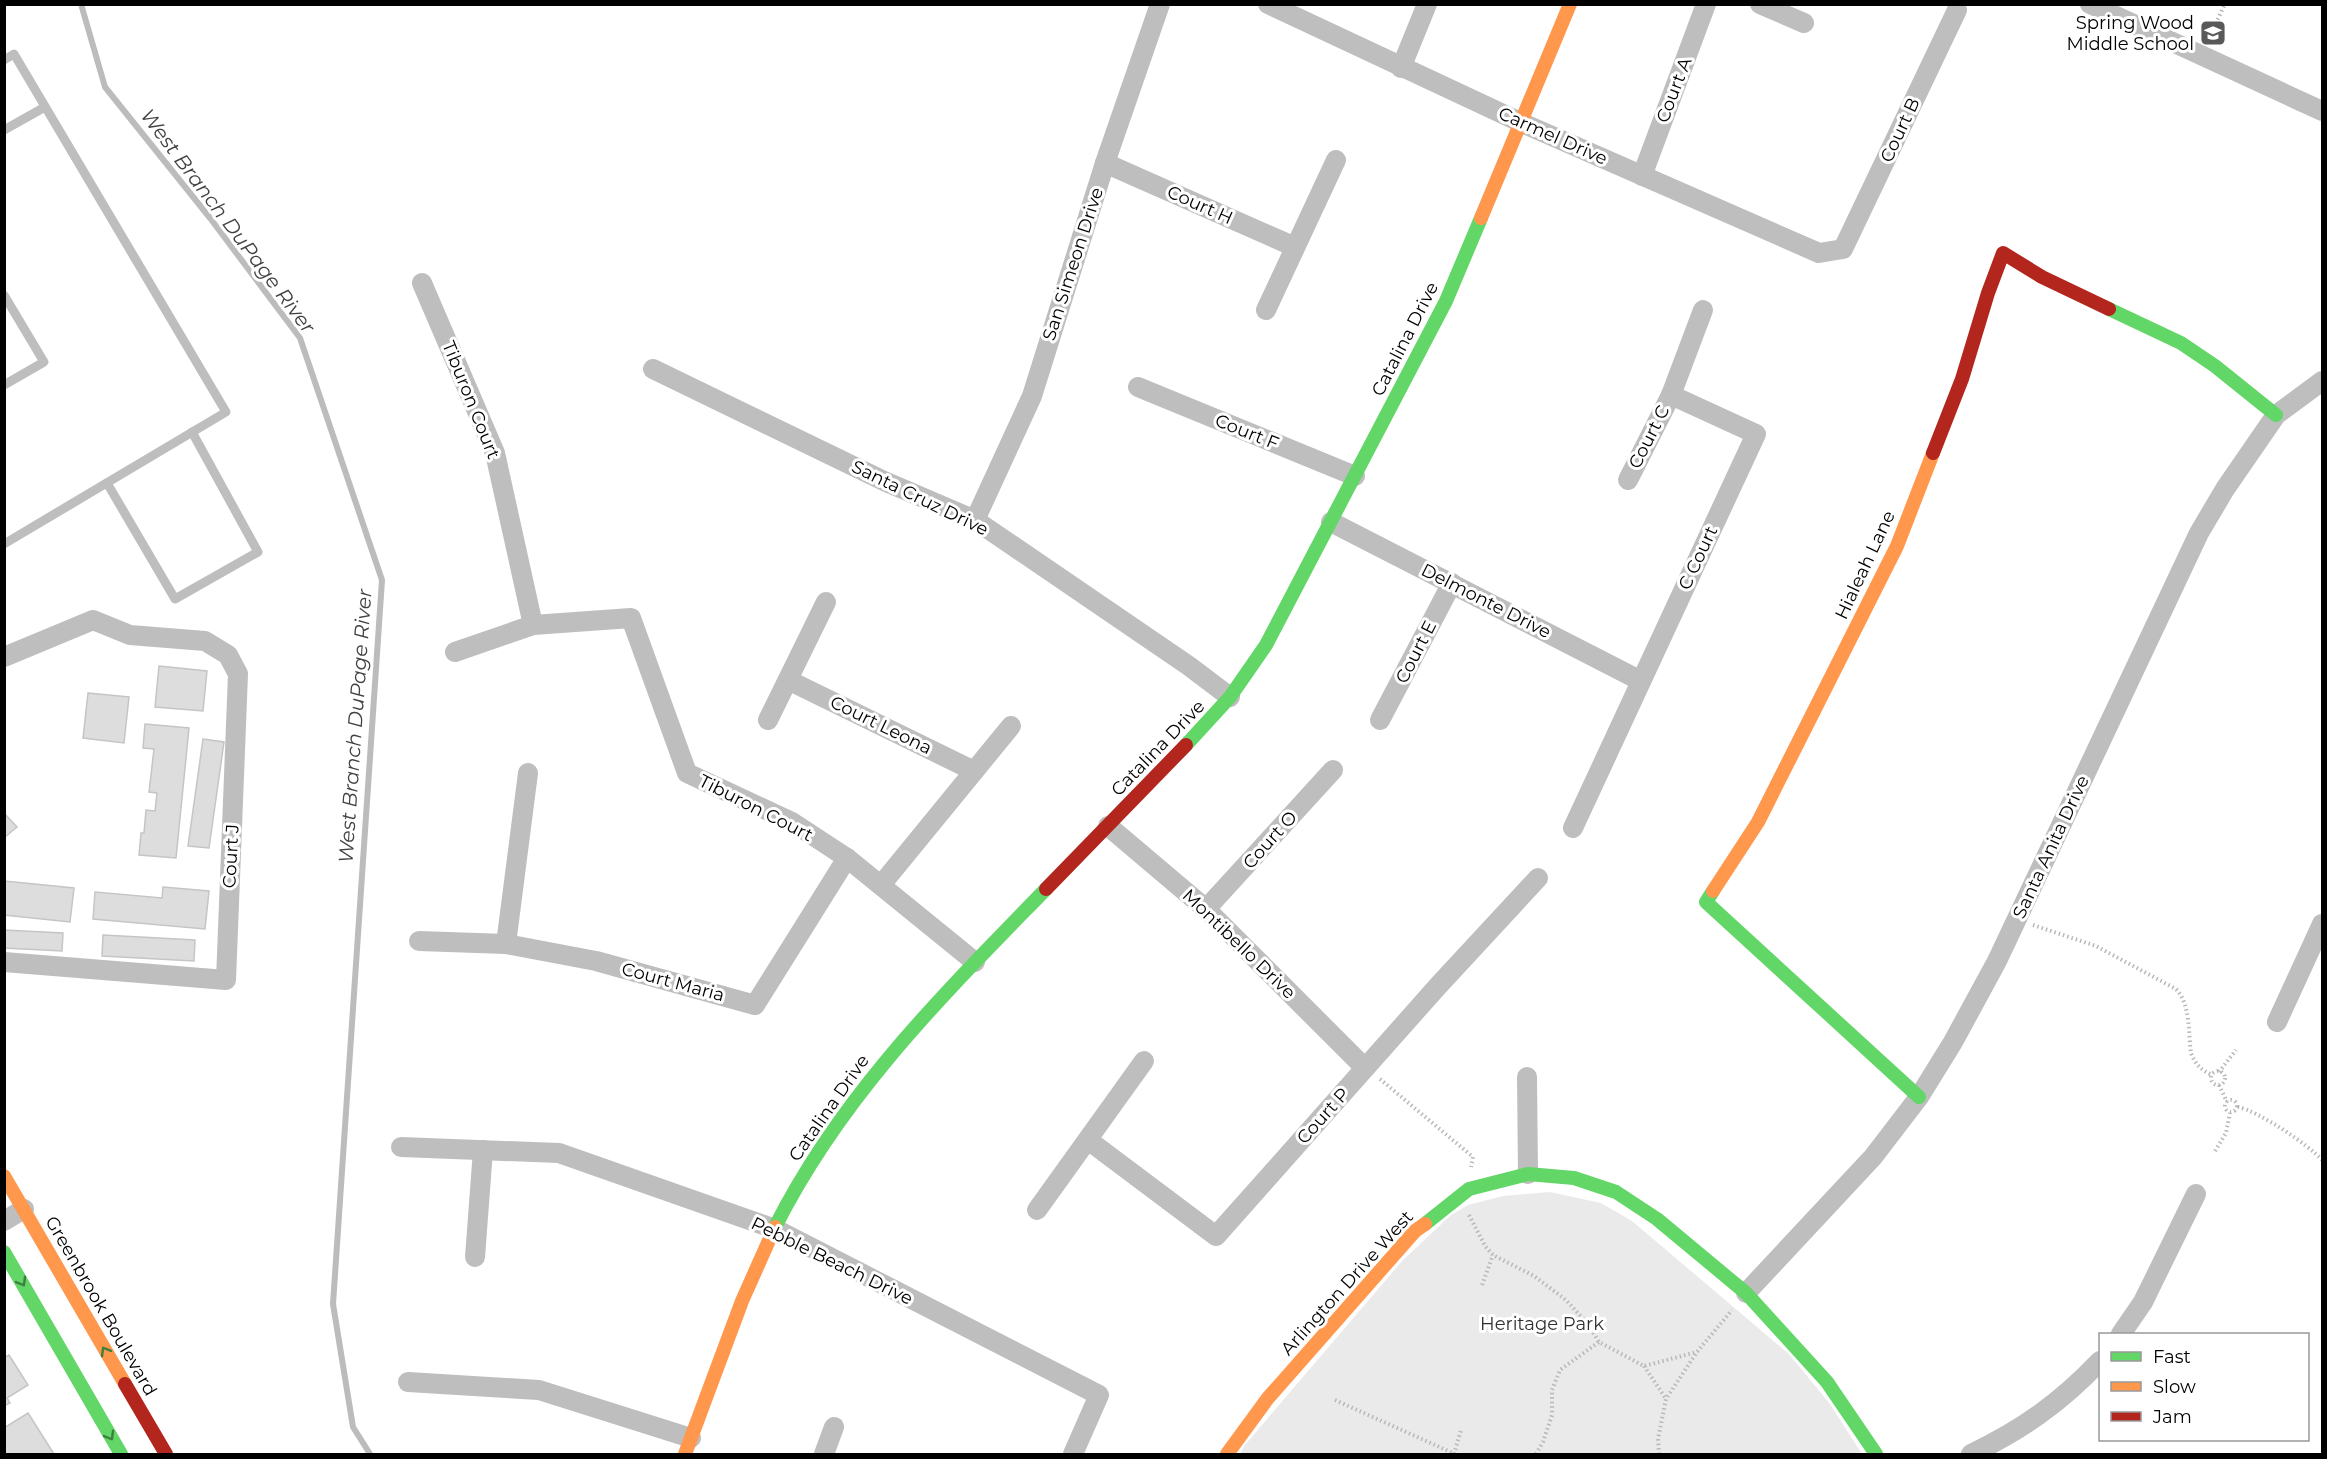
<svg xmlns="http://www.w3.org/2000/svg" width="2327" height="1459" viewBox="0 0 2327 1459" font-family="Montserrat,sans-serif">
<rect width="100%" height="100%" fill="#fff"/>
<polygon fill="#eaeaea" points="1550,1192 1601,1203 1632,1221 1789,1354 1830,1404 1862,1454 1240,1454 1244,1446 1403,1260 1451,1215 1468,1205 1503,1196"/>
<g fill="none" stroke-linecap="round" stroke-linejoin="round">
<polyline stroke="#bcbcbc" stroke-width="6" points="81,4 105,87 210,218 300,338 382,580 333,1304 353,1427 370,1454"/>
</g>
<g fill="#ddd" stroke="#c5c5c5" stroke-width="1.5">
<polygon points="159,666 207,671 203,711 155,707"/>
<polygon points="88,693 129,697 124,743 83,738"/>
<polygon points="145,724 189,728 176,858 139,855 141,833 144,833 146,810 155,811 157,793 149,792 154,749 143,748"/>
<polygon points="203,739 224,742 209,848 188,846"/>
<polygon points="4,813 17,827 4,838"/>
<polygon points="4,881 74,888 70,922 4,915"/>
<polygon points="163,887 209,891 205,929 93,919 95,892 162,898"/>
<polygon points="4,930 63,933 62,951 4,948"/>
<polygon points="103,935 195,940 194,961 102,956"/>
<polygon points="9,1355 28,1385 7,1398 10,1403 4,1406 4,1358"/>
<polygon points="28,1413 54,1454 4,1454 4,1428"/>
</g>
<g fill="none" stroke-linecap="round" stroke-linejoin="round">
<g stroke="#b8b8b8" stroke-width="4" stroke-dasharray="1.5 3" stroke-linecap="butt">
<polyline points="2208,40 2225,4"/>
<path d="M2033,925L2096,946L2176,989C2191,1005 2188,1032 2191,1053C2195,1064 2201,1070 2212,1075"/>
<circle cx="2218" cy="1078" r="7"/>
<polyline points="2219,1072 2236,1050"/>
<polyline points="1380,1079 1473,1157 1471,1167"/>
<polyline points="2219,1085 2227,1102"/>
<circle cx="2231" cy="1106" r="6"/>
<path d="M2238,1107C2258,1111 2309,1145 2322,1160"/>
<polyline points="2215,1151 2226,1133 2230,1113"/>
<polyline points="1469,1215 1485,1246 1493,1255 1534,1276 1566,1300 1587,1323 1599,1342 1644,1366 1697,1352"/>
<polyline points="1482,1285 1493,1255"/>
<polyline points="1644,1366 1666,1399"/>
<polyline points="1335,1400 1455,1454"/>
<polyline points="1454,1454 1461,1430"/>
<polyline points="1536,1454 1543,1442 1552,1415 1552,1390 1560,1370 1599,1342"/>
<polyline points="1659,1454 1658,1439 1666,1399 1697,1352 1732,1310"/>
</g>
<g stroke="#bebebe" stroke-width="9">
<polyline points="4,60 14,54 226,412 4,544"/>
<polyline points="4,130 45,107"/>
<polyline points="4,295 44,362 4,385"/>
<polyline points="107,483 175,599 258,552 192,432"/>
</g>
<g stroke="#bebebe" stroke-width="20">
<polyline points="1268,4 1522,123 1819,253 1843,249 1957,10"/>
<polyline points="1760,4 1804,23"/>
<polyline points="2090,4 2322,111"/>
<polyline points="1401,68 1427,4"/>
<polyline points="1105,163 1295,247"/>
<polyline points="1642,176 1706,4"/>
<polyline points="422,283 495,453 533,625"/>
<polyline points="1266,310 1336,160"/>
<polyline points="653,369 884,481 975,520 1189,666 1230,697"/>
<polyline points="1138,387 1355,476"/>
<polyline points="1628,480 1671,395 1703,310"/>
<polyline points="975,520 1032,396 1105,163 1160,4"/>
<polyline points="1331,522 1641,681"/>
<polyline points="455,652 533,625 631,618 687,773 792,822 847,858 975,962"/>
<polyline points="4,657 93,620 130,635 205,641 228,655 238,674 226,980 4,962"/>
<polyline points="788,680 974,771"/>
<polyline points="768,720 826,602"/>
<polyline points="1380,720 1452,583"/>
<polyline points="1108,826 1206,909 1365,1068"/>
<polyline points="1573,828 1756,434 1671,395"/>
<polyline points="881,885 1011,726"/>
<polyline points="1206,909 1333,770"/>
<polyline points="419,941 506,944 596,961 755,1005 847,858"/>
<polyline points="506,944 528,773"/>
<polyline points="2277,1022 2322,924"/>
<polyline points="1527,1077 1528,1174"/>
<polyline points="1088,1140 1216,1236 1438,986 1538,878"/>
<polyline points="401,1147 559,1153 775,1229 1099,1395 1073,1454"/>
<polyline points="1037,1210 1144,1061"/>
<polyline points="4,1221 24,1209"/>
<polyline points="475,1257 483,1150"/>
<polyline points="1746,1293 1873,1157 1919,1097 1953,1042 1997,961 2199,533 2225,489 2276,415 2322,381"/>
<polyline points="2121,1334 2143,1302 2196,1194"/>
<polyline points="408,1382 539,1390 691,1438"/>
<polyline points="824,1454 834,1427"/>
<path d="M1971,1454C2022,1430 2061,1402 2100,1361"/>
</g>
<g stroke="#63d668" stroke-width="14">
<polyline points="2109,309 2181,343 2215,366 2276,415"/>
<polyline points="1186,745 1230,697 1266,645 1446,301 1481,218"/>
<polyline points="1713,891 1706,902 1919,1097"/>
<polyline points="1425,1224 1469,1189 1528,1174 1574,1178 1616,1192 1657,1219 1746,1293 1827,1382 1876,1454"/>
<path d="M775,1227C842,1094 943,995 1046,889"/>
<polyline points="4,1252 121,1454"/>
</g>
<g stroke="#ff974d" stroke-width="14">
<polyline points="1481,218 1570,4"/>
<polyline points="1713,891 1758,822 1897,546 1933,453"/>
<polyline points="4,1176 125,1384"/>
<polyline points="685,1454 742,1301 775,1227"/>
<polyline points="1227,1454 1268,1398 1415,1231 1425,1224"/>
</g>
<g stroke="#b3261e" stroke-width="14">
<polyline points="1933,453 1962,379 1988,293 2003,253 2042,277 2109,309"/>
<polyline points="1046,889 1186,745"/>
<polyline points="125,1384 166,1454"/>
</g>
</g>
<defs><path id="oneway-chevron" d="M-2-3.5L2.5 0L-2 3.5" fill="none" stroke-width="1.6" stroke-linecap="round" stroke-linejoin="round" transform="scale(1.5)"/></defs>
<g stroke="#3b803e">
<use href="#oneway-chevron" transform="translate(22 1282) rotate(60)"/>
<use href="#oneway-chevron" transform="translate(105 1351) rotate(-120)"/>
<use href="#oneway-chevron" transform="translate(110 1436) rotate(60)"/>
</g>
<defs>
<symbol id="school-square" viewBox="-11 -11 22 22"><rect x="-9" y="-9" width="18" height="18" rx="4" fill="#595959" stroke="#fff"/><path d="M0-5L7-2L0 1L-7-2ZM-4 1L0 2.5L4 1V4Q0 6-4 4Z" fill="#fff"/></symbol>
</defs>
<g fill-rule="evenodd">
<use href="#school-square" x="2198" y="18" width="30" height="30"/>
</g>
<g text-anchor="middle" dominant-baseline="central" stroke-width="6" stroke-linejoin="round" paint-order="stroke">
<g font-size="18" fill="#000" stroke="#fff" text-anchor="end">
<text x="2194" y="23">Spring Wood<tspan x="2194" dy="21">Middle School</tspan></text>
</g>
<g font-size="18" fill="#000" stroke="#fff">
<text transform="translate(1674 90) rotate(-69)">Court A</text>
<text transform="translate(1900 130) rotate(-65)">Court B</text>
<text transform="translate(1553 136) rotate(24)">Carmel Drive</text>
<text transform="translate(1200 205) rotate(24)">Court H</text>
<text transform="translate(1073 264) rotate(-72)">San Simeon Drive</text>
<text transform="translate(1405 339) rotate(-63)">Catalina Drive</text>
<text transform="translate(471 400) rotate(68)">Tiburon Court</text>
<text transform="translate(1247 432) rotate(22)">Court F</text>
<text transform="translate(1649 437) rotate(-63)">Court C</text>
<text transform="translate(920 498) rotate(26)">Santa Cruz Drive</text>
<text transform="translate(1698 558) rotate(-65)">C Court</text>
<text transform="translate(1865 565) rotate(-65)">Hialeah Lane</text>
<text transform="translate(1486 601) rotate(27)">Delmonte Drive</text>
<text transform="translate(1416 652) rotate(-63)">Court E</text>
<text transform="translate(881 725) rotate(26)">Court Leona</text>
<text transform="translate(1158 748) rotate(-46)">Catalina Drive</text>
<text transform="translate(756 808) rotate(27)">Tiburon Court</text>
<text transform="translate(1270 840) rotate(-48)">Court O</text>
<text transform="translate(2051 847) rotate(-65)">Santa Anita Drive</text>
<text transform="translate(231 856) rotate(-87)">Court J</text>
<text transform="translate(1239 944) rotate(44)">Montibello Drive</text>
<text transform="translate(673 982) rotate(15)">Court Maria</text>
<text transform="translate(829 1108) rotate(-55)">Catalina Drive</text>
<text transform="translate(1323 1116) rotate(-48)">Court P</text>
<text transform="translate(832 1261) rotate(26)">Pebble Beach Drive</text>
<text transform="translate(1347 1283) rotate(-48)">Arlington Drive West</text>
<text transform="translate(101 1306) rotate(60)">Greenbrook Boulevard</text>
</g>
<g font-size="18" fill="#303030" stroke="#fff">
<text x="1542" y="1324">Heritage Park</text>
</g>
<g font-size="20" font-style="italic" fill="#414141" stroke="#fff">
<text transform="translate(228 221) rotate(53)">West Branch DuPage River</text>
<text transform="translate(355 726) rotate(-86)">West Branch DuPage River</text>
</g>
</g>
<rect width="2327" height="1459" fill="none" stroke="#000000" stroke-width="12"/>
<rect x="2099" y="1333" width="210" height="108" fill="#ffffff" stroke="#999999" stroke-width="1.5"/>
<rect x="2111" y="1352" width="30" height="9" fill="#63d668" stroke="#999999" stroke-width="1.5"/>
<text x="2153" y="1363" font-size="18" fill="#000000">Fast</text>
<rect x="2111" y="1382" width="30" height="9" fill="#ff974d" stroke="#999999" stroke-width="1.5"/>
<text x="2153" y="1393" font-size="18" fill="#000000">Slow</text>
<rect x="2111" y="1412" width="30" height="9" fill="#b3261e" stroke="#999999" stroke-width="1.5"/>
<text x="2153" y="1423" font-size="18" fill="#000000">Jam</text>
</svg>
